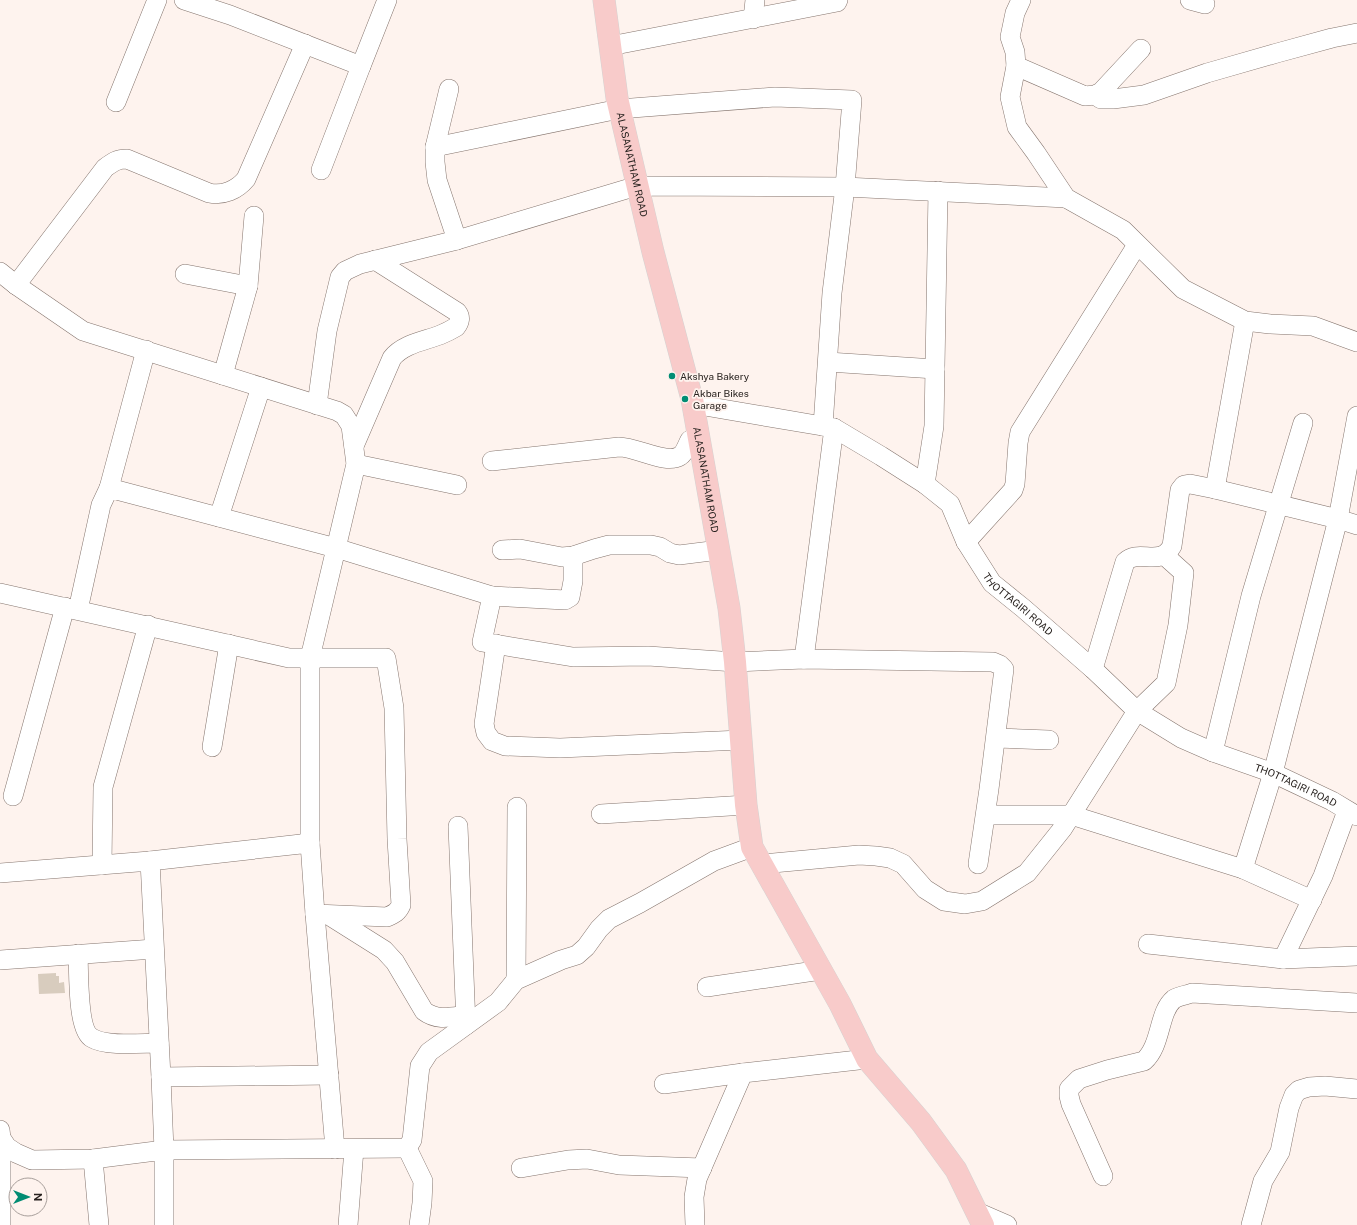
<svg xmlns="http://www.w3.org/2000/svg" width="1357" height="1225" viewBox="0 0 1357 1225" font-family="'Public Sans',sans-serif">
<rect width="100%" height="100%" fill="#fef3ee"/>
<polygon fill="#d8ccbe" points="56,973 56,976 59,976 59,983 64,982 65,993 39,994 38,974"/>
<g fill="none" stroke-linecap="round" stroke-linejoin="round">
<defs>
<g id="minor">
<polyline points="184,0 230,15 361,66 387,0"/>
<polyline points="1021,0 1015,13 1010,37 1015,52 1016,66 1010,97 1017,127 1036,153 1066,198 1123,230 1183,289 1245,321 1270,324 1313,326 1357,342"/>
<polyline points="1190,0 1205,4"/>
<polyline points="753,19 755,0"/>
<polyline points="610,46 837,2 838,0"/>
<polyline points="1016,66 1085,96 1095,95 1101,92 1141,49"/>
<polyline points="449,89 435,147 435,162 437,180 457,240"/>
<polyline points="1095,95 1101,99 1113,99 1144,95 1207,73 1277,53 1332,38 1357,33"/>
<polyline points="116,102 157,0"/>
<polyline points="435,147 619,109 775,97 852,100 845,187 832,293 823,426"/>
<polyline points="321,170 361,66"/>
<polyline points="0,272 16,285 83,331 337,411 344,415 351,426 356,464 310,658 310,843"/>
<polyline points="185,274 248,286"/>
<path d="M16,285L105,168C113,162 117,159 127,159L209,193C223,196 237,190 246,179L305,44"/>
<polyline points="1245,321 1215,489 1338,519 1357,416"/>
<polyline points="828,362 935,369"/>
<polyline points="223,375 248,286 254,216"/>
<path id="s1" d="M693,404L834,428L881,456L925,484L950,504L966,542L992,583L1023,608L1093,669L1137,711L1181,738L1213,752L1273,773L1332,801L1357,816"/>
<polyline points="317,405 327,331 340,277 345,271 360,264 457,240 637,186 845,187 1066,198"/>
<path d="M354,446L392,358C403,344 424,341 440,335C445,333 451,330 456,327C460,322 461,317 457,312L375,260"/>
<path d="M492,461L619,447C637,447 666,465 680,456C685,453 687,445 690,440L698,437"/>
<polyline points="356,464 457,485"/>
<polyline points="925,484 934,426 938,191"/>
<polyline points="109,488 146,350"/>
<polyline points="219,517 261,387"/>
<polyline points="966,542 1013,490 1015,484 1018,443 1020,432 1137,245"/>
<polyline points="502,550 520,549 562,557 573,556 594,549 609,545 651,545 660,547 670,553 679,555 719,550"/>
<path d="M0,593L289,658H386L394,708L397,839L401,905C398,912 394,914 387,917L315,914L310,843L150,861"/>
<polyline points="492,596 565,600 570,597 573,581 573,556"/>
<polyline points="78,610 101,505 109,488 336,548 492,596 482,642 573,657 648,656 735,662 804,659 993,662 1000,665 1004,669 989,789 978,864"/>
<polyline points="496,644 484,724 486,733 492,741 505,746 560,748 741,740"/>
<polyline points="804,659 834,428"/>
<path d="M1093,669L1125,562C1139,548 1160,568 1172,546L1180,490L1184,485L1190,484L1215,489"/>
<polyline points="996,738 1049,740"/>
<polyline points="212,747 229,644"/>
<polyline points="1213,752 1251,596 1303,423"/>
<polyline points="13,796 65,607"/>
<polyline points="601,814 746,805"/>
<polyline points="986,815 1071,815 1243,869 1312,900"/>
<polyline points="458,826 466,1025"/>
<polyline points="762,864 859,855 876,856 890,858 903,864 925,889 944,901 965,904 982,901 1027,873 1063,828 1137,711 1166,683 1178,625 1184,573 1164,555"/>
<polyline points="102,865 103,787 148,625"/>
<polyline points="1243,869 1273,773 1338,519 1357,525"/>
<polyline points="0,873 150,861 161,1077 164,1150 407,1148 412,1140 420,1066 429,1052 498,1002 516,980 561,960 577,955 586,947 599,929 609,919 640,903 714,861 752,847"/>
<polyline points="315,914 335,1149"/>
<path d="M330,916L384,950L395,962L424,1011C437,1021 451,1017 466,1015"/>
<polyline points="1148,944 1283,959 1357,956"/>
<path d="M78,954C79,971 77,1030 92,1038C107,1047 142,1043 159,1043"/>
<polyline points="1283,959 1323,876 1347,811"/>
<polyline points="0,960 154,949"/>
<polyline points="516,980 517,807"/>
<polyline points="707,987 821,970"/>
<polyline points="161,1077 329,1075"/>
<polyline points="664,1084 743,1073"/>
<polyline points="0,1130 1,1138 7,1147 16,1153 32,1160 93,1159 164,1150 164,1225"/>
<polyline points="407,1148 423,1181 422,1203 419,1225"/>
<polyline points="93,1159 99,1225"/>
<polyline points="521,1168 568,1160 587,1159 619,1165 702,1168"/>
<path d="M1103,1176L1071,1104L1069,1096V1089L1079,1079L1107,1070L1144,1061C1162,1045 1158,1012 1174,999C1179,996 1187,995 1192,993L1357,1003"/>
<polyline points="977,1212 1007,1225"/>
<polyline points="1,1225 1,1138"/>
<polyline points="348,1225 354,1149"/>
<polyline points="695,1225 694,1197 697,1179 743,1073 867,1059"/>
<polyline points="1251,1225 1263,1181 1280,1152 1289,1108 1294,1095 1299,1090 1309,1087 1325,1086 1357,1089"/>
</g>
<g id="major">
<path id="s2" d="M604,0L617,98L653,252L692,399L729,608L735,662L746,805L752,847L840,1004L867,1059L921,1122L956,1170L983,1225"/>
</g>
</defs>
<use href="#minor" stroke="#85756e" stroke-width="20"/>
<use href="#major" stroke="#d4d3d2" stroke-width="23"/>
<use href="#minor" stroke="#fff" stroke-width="19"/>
<use href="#major" stroke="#f8cbca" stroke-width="22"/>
</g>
<g fill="#018c73" stroke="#fef3ee" stroke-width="1.5">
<circle cx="672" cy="376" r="4"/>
<circle cx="685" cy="399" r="4"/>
</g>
<g text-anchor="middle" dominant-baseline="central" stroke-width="3.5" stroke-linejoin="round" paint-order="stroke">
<g font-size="10" fill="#27211e" stroke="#fef3ee">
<text stroke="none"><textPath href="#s2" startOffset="167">ALASANATHAM ROAD</textPath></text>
<text stroke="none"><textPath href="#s2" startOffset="491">ALASANATHAM ROAD</textPath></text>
<text stroke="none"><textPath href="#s1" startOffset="405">THOTTAGIRI ROAD</textPath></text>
<text stroke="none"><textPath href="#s1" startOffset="741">THOTTAGIRI ROAD</textPath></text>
</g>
<g font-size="10" fill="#27211e" stroke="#fef3ee" text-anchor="start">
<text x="680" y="376">Akshya Bakery</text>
<text x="693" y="393">Akbar Bikes<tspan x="693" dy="12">Garage</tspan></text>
</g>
</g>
<g transform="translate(28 1197) rotate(90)"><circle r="19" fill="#fef3ee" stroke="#a89f9b"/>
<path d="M0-3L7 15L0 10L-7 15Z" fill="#018c73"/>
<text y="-6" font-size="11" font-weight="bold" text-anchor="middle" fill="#27211e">N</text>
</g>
</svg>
